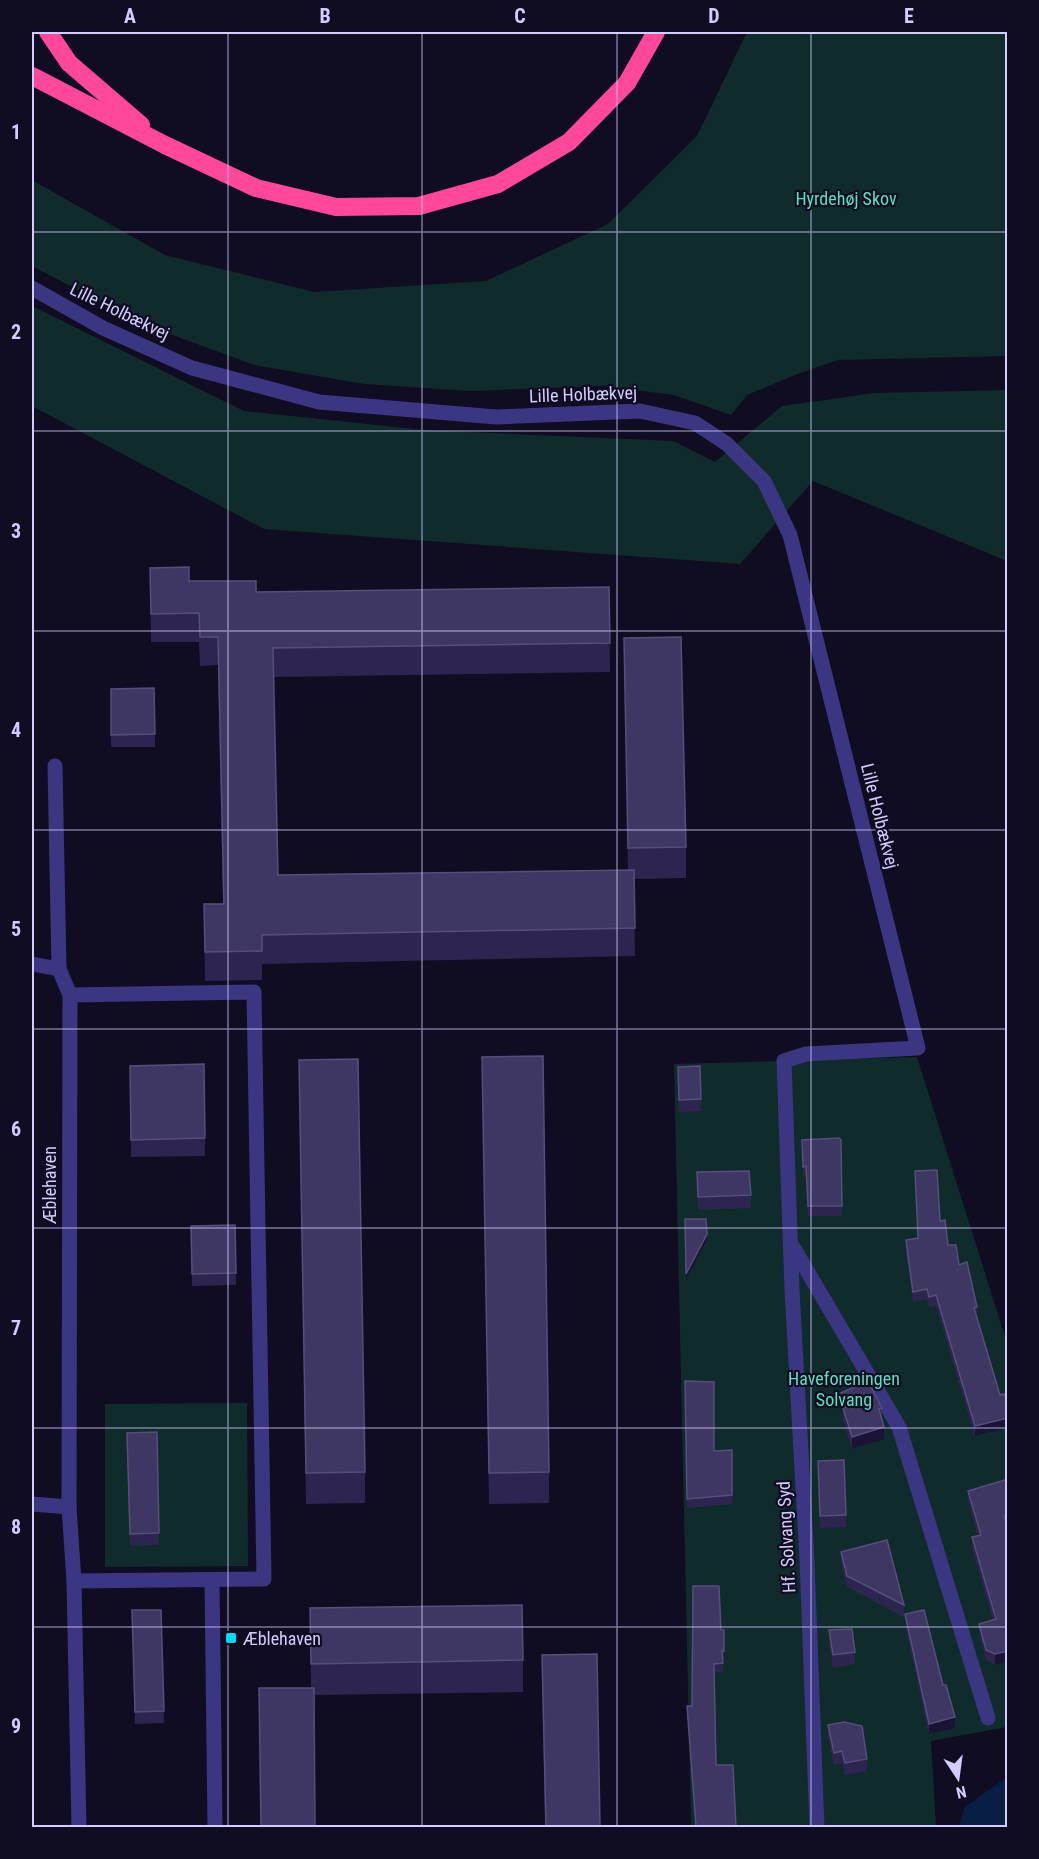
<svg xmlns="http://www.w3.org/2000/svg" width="1039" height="1859" viewBox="0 0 1039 1859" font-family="'Roboto Condensed',sans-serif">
<rect width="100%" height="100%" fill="#100c21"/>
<g fill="#0f2b2b">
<polygon points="747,32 1007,32 1007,356 838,360 795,375 747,395 731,415 674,395 603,386 470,391 364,384 254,365 143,324 32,266 32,180 165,255 314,292 486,281 608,224 697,136"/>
<polygon points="32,306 244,411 424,430 673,441 715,462 782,406 874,393 1007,390 1007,561 813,481 740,564 264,529 32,406"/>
<polygon points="917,1057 1008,1346 1007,1727 931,1741 936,1827 691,1827 674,1064"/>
<polygon points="247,1403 248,1566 105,1567 105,1404"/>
</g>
<polygon fill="#091e43" points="1007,1777 1007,1827 958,1827 965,1807"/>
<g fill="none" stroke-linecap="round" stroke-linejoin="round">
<g stroke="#3a3682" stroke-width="15">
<polyline points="32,288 103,328 192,368 319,402 496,417 640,411 695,423 727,444 764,481 790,535 918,1048 806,1054 784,1061 792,1290 807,1560 817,1828"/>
<polyline points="55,766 59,969"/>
<polyline points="70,995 254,992 264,1579 74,1581"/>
<polyline points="793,1247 899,1427 988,1718"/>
<polyline points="212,1580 215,1828"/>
</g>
<g stroke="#3a3682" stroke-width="15">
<polyline points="32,964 59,969 70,995 69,1507 74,1581 79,1828"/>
<polyline points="32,1504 69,1507"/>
</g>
<g stroke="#ff479c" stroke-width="18">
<polyline points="48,32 69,63 141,125"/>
<polyline points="32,76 165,145 256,188 336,207 419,206 498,184 569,142 627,83 656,32"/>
</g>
</g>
<g fill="#2d2550">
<polygon points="150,568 189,581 256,592 609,587 610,672 274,677 278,875 628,870 624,638 686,847 686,878 634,879 635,956 262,964 262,980 205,981 204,904 223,904 218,665 200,666 199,642 151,642"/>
<polygon points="111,689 155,734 155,747 111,747"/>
<polygon points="482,1057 549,1472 549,1503 489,1504"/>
<polygon points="299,1060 365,1472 365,1503 306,1504"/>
<polygon points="204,1064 205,1156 131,1157 130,1066"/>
<polygon points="700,1066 701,1111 679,1112 678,1067"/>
<polygon points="802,1140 841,1140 842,1216 808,1216 806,1176 803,1177"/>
<polygon points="697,1172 751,1195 751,1208 698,1210"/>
<polygon points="940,1221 948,1245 959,1265 977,1307 975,1436 936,1306 929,1307 927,1299 913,1302 906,1251 906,1240 918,1238"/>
<polygon points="235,1225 236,1285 192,1286 191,1226"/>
<polygon points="685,1381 714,1451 732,1450 732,1504 687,1508"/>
<polygon points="841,1393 884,1439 852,1449 843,1420 843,1410 841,1405"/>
<polygon points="157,1432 159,1545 130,1546 127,1433"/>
<polygon points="818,1461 846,1515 846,1527 820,1528"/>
<polygon points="1008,1479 1008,1661 995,1665 986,1660 979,1634 979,1624 993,1620 972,1548 972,1537 978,1536 968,1502 968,1491"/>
<polygon points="841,1552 904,1605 904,1617 847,1587 841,1564"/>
<polygon points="310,1608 523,1660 523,1692 314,1695 311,1688"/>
<polygon points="132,1610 161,1610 164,1723 135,1724"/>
<polygon points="905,1614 955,1728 929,1734 905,1625"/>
<polygon points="721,1630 724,1630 724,1660 723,1660 723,1672 714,1672 716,1765 736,1827 696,1827 687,1706 692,1706"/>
<polygon points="829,1630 855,1652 855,1664 833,1668 829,1642"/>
<polygon points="542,1655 600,1827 545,1827"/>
<polygon points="828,1725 867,1759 867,1771 845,1775 842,1763 834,1765 828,1737"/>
</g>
<g fill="#1a1335">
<polygon points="707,1234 707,1240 686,1280 686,1274"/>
<polygon points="1008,1418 1008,1428 975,1436 975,1426"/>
<polygon points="884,1427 884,1439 852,1449 852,1437"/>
<polygon points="1008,1515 1008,1525 1004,1526 1004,1516"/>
<polygon points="1008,1651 1008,1661 995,1665 995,1654"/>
<polygon points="955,1717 955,1728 929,1734 929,1724"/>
</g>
<g fill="#3f3763" stroke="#564e7b" stroke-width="1.5">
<polygon points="189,567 189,581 256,581 256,592 609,587 610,643 273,648 278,875 634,870 635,928 262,935 262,951 205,952 204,904 224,904 218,637 200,637 199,613 151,614 150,568"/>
<polygon points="681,637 686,847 628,848 624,638"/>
<polygon points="154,688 155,734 111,735 111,689"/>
<polygon points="543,1056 549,1472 489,1473 482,1057"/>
<polygon points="358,1059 365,1472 306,1473 299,1060"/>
<polygon points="204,1064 205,1138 131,1140 130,1066"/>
<polygon points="700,1066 701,1099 679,1100 678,1067"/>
<polygon points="839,1138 841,1140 842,1206 808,1206 806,1166 803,1167 802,1140"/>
<polygon points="937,1170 940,1221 945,1220 948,1245 956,1245 959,1265 967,1262 977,1307 974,1308 1000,1395 1004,1394 1008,1406 1008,1418 975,1426 936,1295 929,1297 927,1289 913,1292 906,1240 918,1238 915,1171"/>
<polygon points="749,1171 751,1195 698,1197 697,1172"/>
<polygon points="685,1219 706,1219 707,1234 686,1274"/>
<polygon points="235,1225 236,1273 192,1274 191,1226"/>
<polygon points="685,1381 714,1382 714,1451 732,1450 732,1495 687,1499"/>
<polygon points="868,1381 882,1408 879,1409 884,1427 852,1437 843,1408 846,1407 841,1393"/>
<polygon points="157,1432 159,1533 130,1534 127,1433"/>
<polygon points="844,1460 846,1515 820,1516 818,1461"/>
<polygon points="1008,1479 1008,1515 1004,1516 1008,1528 1008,1651 995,1654 986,1650 979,1624 996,1619 972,1537 981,1535 968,1491"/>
<polygon points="887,1540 904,1605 847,1576 841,1552"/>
<polygon points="693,1586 719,1586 721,1630 724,1630 724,1651 722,1651 723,1663 714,1664 716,1765 733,1765 736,1827 696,1827 687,1706 692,1706"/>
<polygon points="522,1605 523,1660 311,1664 310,1608"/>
<polygon points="132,1610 161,1610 164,1711 135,1712"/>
<polygon points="924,1610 943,1685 946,1685 955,1717 929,1724 905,1614"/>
<polygon points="852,1629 855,1652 833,1655 829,1630"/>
<polygon points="597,1654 600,1827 546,1827 542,1655"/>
<polygon points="259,1688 314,1688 315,1827 261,1827"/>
<polygon points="844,1722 862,1726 867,1759 845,1763 842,1751 834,1753 828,1725"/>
</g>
<path fill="none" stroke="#d3ccff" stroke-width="1.5" stroke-opacity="0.55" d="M228,32V1828M422,32V1828M617,32V1828M811,32V1828M32,232H1008M32,431H1008M32,631H1008M32,830H1008M32,1029H1008M32,1228H1008M32,1428H1008M32,1627H1008"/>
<rect fill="#00daf7" stroke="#100c21" stroke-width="2" x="225" y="1632" width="12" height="12" rx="3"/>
<g text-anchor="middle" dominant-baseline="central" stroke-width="4.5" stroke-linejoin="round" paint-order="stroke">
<g font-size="18" fill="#55e3c2" stroke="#100c21">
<text x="846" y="198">Hyrdehøj Skov</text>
<text x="844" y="1378">Haveforeningen<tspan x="844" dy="21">Solvang</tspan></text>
</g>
<g font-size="18" fill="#d3ccff" stroke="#100c21">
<text transform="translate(120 311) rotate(26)">Lille Holbækvej</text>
<text transform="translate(583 394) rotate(-2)">Lille Holbækvej</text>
<text transform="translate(880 816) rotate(76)">Lille Holbækvej</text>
<text transform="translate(49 1185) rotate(-90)">Æblehaven</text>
<text transform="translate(786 1537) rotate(-93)">Hf. Solvang Syd</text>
</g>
<g font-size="18" fill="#d3ccff" stroke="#100c21" text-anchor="start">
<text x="243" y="1638">Æblehaven</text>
</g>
</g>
<rect width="1039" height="1859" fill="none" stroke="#100c21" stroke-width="66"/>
<g transform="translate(958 1778) rotate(167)" stroke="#100c21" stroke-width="4.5" paint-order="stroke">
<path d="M0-4.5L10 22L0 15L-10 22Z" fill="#d3ccff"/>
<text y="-9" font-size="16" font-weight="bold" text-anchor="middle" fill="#d3ccff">N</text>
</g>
<rect x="33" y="33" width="973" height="1793" fill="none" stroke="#d3ccff" stroke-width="2"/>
<g font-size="20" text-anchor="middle" font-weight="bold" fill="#d3ccff">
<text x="130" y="23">A</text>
<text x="325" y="23">B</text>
<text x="520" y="23">C</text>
<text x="714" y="23">D</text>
<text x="909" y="23">E</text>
<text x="16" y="139">1</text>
<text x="16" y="339">2</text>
<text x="16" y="538">3</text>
<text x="16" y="737">4</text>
<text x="16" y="936">5</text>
<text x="16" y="1136">6</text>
<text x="16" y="1335">7</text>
<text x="16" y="1534">8</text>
<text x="16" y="1733">9</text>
</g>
</svg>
